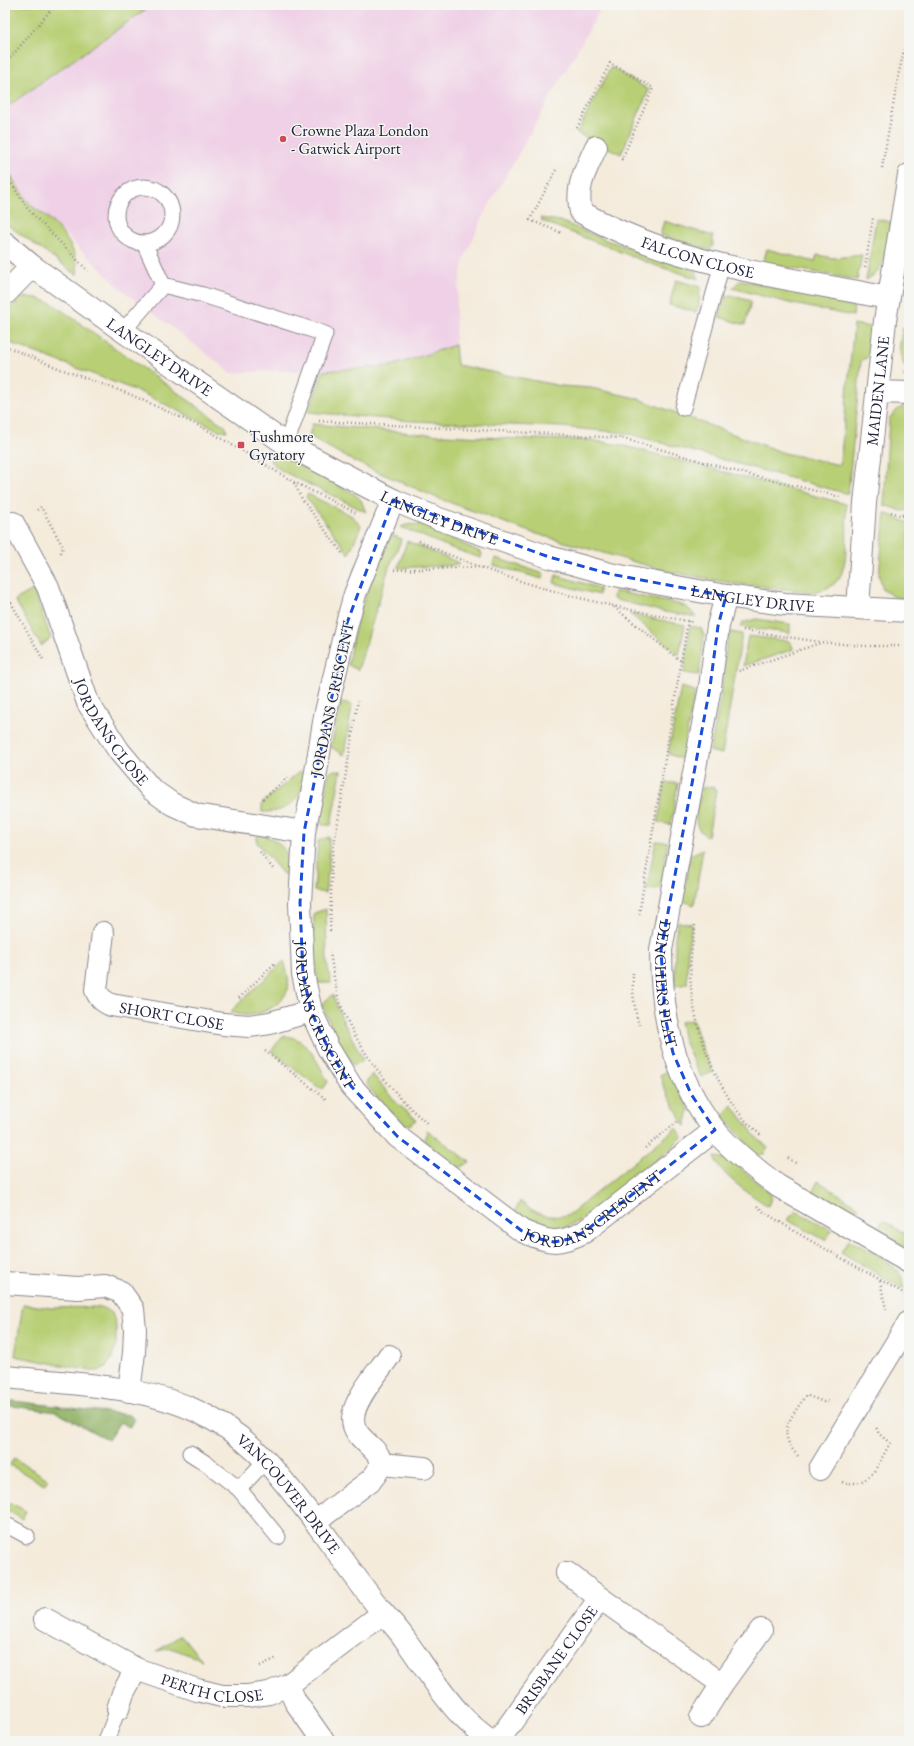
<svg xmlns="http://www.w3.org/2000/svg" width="914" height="1746" viewBox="0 0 914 1746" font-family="'EB Garamond',serif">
<rect width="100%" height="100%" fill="#f6f6f2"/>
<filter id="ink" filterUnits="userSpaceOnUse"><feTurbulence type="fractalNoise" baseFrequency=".025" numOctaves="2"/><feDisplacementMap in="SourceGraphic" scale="8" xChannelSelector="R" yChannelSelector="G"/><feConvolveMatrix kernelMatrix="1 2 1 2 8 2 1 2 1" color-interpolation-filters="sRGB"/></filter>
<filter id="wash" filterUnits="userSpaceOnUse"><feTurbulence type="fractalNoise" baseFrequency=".012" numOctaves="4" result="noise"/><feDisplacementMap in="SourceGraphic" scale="16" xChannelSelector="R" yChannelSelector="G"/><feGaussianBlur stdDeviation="0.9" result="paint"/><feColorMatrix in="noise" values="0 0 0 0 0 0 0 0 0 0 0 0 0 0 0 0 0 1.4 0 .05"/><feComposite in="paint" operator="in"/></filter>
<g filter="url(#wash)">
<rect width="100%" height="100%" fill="#f4ebdb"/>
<polygon fill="#efd0e6" points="149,5 603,5 483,216 463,262 456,303 455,345 391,366 324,371 267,371 232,373 121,289 46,216 30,204 5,167 5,108"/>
<g fill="#b8cf74" stroke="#6d7858">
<polygon points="5,5 152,5 5,108"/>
<polygon points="611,67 649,90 621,154 577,133"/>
<path d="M5,167C13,179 20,192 29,203C34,209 41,212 46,216C62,231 80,252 77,275L5,223Z"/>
<polygon points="540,218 560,221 606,240 695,270 699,279 654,265 542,221"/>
<path d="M876,219L891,222C887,245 889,268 866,280Z"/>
<polygon points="664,221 713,236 713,247 709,250 660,235"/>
<polygon points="767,249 815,262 817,255 833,258 862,255 857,280 763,263"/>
<polygon points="676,280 700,287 699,304 696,312 669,305"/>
<polygon points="741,280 854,304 853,316 793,304 732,288"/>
<polygon points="730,295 751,301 745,325 719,317 724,298"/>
<polygon points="28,297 37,298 53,304 226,427 227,431 218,430 140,392 5,341 5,314 21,298"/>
<polygon points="854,324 870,327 873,333 871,355 861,361 848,494 626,433 562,427 411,421 308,412 324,371 391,366 455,345 457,365 561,386 591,388 636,398 784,453 840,465"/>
<path d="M903,327L909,328V380L903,376L908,372C897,354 899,347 903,327Z"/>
<path d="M909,405V510L902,511L884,505L889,419C894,412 900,406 909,405Z"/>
<path d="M312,424L425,434L521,439L589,440L621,445L846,504C846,524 849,553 842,572C838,585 825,590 813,592L736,584L666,571L530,532L435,497L353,461L309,436Z"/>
<polygon points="273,452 355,494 361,500 366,512 282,471 270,461"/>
<polygon points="308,494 352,516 361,526 349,554 306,497"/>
<polygon points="885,513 909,523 909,598 896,598 883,590 879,575"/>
<polygon points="422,524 482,553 481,558 456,550 401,527 406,525"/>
<path d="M392,535L402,539L389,567L358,670L348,665C354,620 371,576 392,535Z"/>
<polygon points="407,541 459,563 458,565 398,568"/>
<polygon points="496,558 544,574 542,579 493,565"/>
<polygon points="556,575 599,588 599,595 554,583"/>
<polygon points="33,590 51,638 41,646 15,600"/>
<polygon points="614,591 678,604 687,607 696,617 664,612 613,599"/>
<polygon points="630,614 685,625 679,655"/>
<polygon points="756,619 790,624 790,633 740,627 742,623"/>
<polygon points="690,626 701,628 704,636 699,675 684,673"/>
<polygon points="730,632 742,634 722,754 710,751 721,695 726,647"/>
<polygon points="748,636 790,641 793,648 792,650 743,666"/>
<polygon points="681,687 695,691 682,759 668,754"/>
<polygon points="345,702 352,706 344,755 331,747 340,704"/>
<polygon points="334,770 341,771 331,825 322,825 321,821 329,773"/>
<path d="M299,772L306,773C302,799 289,813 262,812V803Z"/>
<polygon points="665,783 678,783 671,825 658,822"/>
<path d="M714,786L716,791L708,836C688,828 698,805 702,788Z"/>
<path d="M257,834C280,838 290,852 292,874H283L257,843Z"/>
<polygon points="329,837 329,866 325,893 314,891 318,841"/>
<polygon points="656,841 668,842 660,888 646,890"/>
<polygon points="703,849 694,905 683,901 690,855"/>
<polygon points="326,909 327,963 331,983 318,983 313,945 314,913"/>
<polygon points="678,922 692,924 688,946 687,984 675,986 675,938"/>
<path d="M284,961C286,968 290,982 288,989C283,1004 263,1015 247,1015C242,1015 237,1014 232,1013V1010Z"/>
<polygon points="333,995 341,1017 363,1059 361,1062 353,1065 337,1038 321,1004"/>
<polygon points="693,1020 704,1053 713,1072 701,1077 684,1041 680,1022"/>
<path d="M283,1036C308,1036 317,1062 328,1082L322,1090L271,1051Z"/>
<polygon points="670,1069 689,1110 685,1126 664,1088 660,1075"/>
<polygon points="372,1074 398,1104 417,1120 409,1125 405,1124 383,1106 366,1083"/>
<polygon points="732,1105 756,1137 768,1148 764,1154 757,1155 743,1140 723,1115"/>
<path d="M676,1128L682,1137L673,1147L581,1220C554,1235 539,1230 515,1211L520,1201C535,1214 550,1220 570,1214Z"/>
<polygon points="427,1130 470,1162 459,1168 424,1141"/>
<path d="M714,1157L724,1158L732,1161L771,1194L770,1201L768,1206C749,1193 723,1178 714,1157Z"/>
<polygon points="818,1181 859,1207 853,1216 812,1193"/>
<polygon points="796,1211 832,1230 825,1240 787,1220"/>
<polygon points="883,1220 909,1236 909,1250 877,1231"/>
<path d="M849,1240C864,1248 910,1268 903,1289L841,1252Z"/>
<polygon points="23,1304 52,1308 101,1307 112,1313 116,1325 116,1344 112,1358 106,1367 98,1371 91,1371 15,1356"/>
<polygon points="14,1458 48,1479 44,1485 10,1465"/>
<polygon points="5,1500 26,1511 22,1519 5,1509"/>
<polygon points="181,1635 202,1660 171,1648 157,1651"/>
</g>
<polygon fill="#92b266" stroke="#5a6a50" points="5,1400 130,1415 134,1419 129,1428 120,1422 108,1440 56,1412 5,1405"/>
</g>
<g filter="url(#ink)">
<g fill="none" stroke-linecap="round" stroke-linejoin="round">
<defs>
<g id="service">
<circle cx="144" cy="215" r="28"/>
<polyline points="144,243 163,285"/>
<polyline points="123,331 163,285 203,295 325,334 286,444"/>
<polyline points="683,408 722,264"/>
<polyline points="190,1453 207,1464 239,1489 278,1537"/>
<polyline points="239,1489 266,1460"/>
<polyline points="5,1524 27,1536"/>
<polyline points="106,1741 118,1709"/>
</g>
<g id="minor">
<path id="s1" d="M596,147C586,170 575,186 581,212C674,265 785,277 888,298"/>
<path id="s2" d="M5,243L32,266L123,331L286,444L393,500L439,519L549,557L610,574L666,585L726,596L785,604L909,611"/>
<polyline points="5,294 32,266"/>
<polyline points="877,392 909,393"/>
<path id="s3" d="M393,500L355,594L347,623L325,716L314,784L304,832L300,903L303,974L311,1011L328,1048L351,1086L398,1137L522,1231C549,1243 558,1245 584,1232L715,1130"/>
<path id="s4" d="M13,523L48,587L88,703L119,751L151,789L172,804L196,815L304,832"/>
<path id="s5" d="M726,596L718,626L710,687L661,950C661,1016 673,1075 714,1129C729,1148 758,1171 778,1186L909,1262"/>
<path id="s6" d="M858,608L865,503L885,321L909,175"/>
<path id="s7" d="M103,933L96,990C99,998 103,1001 111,1005L223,1024L249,1026L270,1023L311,1011"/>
<polyline points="5,1283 78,1288 105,1286 121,1292 133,1309 135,1330 134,1353 129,1391"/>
<path id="s8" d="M5,1377C65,1383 137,1385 192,1409C250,1434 277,1472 314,1520C337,1551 359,1583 383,1613C390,1621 398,1629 404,1638C423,1664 439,1692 461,1715C470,1725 481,1733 490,1741"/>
<polyline points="381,1464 424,1468"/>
<polyline points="820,1469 909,1322"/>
<path d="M315,1522L371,1480C399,1449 353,1447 353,1419C353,1400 379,1371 389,1356"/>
<polyline points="567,1573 600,1598"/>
<path id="s9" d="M45,1619L136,1669L197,1690L222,1696H248L269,1693L288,1685L383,1613"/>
<polyline points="722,1684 761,1630"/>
<polyline points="288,1685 295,1701 323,1741"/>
<polyline points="118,1709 123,1693 136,1669"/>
<path id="s10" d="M498,1741L600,1598L722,1684L701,1717"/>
</g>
</defs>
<use href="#service" stroke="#8b868b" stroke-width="17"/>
<use href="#minor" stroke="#8b868b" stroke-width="24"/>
<g stroke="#8b868b" stroke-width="2.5" stroke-dasharray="1 3" stroke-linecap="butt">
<polyline points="5,64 55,5"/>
<polyline points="577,128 610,63 653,88 622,159 619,158"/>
<polyline points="882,168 899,72 909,29"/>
<polyline points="556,170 530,220 562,233"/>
<polyline points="5,174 28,209 88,271"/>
<polyline points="865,267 873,218"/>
<polyline points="5,346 58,368 129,394 204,428 294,482 356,513"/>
<polyline points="319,421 622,438 731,470 840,497"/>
<polyline points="294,483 302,499 342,553"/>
<polyline points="37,510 41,507 63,547 60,555"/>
<polyline points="891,512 909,518"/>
<polyline points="902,515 909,514"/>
<path d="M419,541C506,583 599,605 693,622"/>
<polyline points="394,570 479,567"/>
<polyline points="5,592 44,661"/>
<polyline points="614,607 681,661"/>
<polyline points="743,630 820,642 864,646 909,646"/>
<polyline points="739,671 820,643"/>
<polyline points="263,799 288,777"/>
<polyline points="260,852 274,870"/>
<polyline points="639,914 688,621"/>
<path d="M695,925C692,945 689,967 691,988C696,1032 715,1085 744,1119C749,1125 756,1130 761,1136"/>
<polyline points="330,931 332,857 358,701"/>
<path d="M330,952C332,965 334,979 337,992C348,1037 392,1095 428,1124"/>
<path d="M633,973C632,990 634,1008 639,1025"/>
<polyline points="239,998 276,962"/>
<polyline points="265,1051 327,1100"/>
<polyline points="645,1148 677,1122"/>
<polyline points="788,1158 797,1164"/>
<polyline points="757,1206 764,1212 799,1234 907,1295"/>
<polyline points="880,1281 886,1309"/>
<path d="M798,1456C775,1431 791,1419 806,1395L824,1402L831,1401"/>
<path d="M842,1482C871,1489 878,1464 890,1443L879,1434L876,1427"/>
<polyline points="5,1571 8,1572"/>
<polyline points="260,1666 277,1658"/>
</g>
<use href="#service" stroke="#fff" stroke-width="15"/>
<use href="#minor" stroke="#fff" stroke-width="22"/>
</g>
</g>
<path fill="none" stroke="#1d4ed8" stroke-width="3" stroke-dasharray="8 5" stroke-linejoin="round" d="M393,500L549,557L610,574L726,596L718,626L710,687L661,950L665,1017L673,1053L691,1094L715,1130L584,1232L569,1239L554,1242L540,1239L522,1231L398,1137L351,1086L328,1048L311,1011L303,974L300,903L304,832L347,623Z"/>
<g fill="#d1495b" stroke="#f6f6f2" stroke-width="1.5">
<circle cx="283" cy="139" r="4"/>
<rect x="237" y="441" width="8" height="8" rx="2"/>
</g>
<g text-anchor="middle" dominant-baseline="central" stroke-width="3" stroke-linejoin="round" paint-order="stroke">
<g font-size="16" fill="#22223b" stroke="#f6f6f2" text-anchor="start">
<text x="291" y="130">Crowne Plaza London<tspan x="291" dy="18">- Gatwick Airport</tspan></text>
<text x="249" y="436">Tushmore<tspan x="249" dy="18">Gyratory</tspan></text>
</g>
<g font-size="16" fill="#22223b" stroke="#f6f6f2">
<text stroke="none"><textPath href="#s1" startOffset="194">FALCON CLOSE</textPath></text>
<text stroke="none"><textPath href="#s2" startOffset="192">LANGLEY DRIVE</textPath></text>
<text stroke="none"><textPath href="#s6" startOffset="218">MAIDEN LANE</textPath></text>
<text stroke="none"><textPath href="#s2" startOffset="516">LANGLEY DRIVE</textPath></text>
<text stroke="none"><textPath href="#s2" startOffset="841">LANGLEY DRIVE</textPath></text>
<text transform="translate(332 699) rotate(-78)">JORDANS CRESCENT</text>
<text stroke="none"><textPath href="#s4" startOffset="232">JORDANS CLOSE</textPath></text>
<text stroke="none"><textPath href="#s5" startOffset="394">DENCHERS PLAT</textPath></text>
<text stroke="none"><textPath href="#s3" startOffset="533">JORDANS CRESCENT</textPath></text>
<text stroke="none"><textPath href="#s7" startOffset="141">SHORT CLOSE</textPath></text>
<text stroke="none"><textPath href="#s3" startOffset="917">JORDANS CRESCENT</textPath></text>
<text stroke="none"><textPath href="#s8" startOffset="321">VANCOUVER DRIVE</textPath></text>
<text stroke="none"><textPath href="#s10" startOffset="100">BRISBANE CLOSE</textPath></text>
<text stroke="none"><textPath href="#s9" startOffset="183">PERTH CLOSE</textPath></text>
</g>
</g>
<rect width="914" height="1746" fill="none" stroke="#f6f6f2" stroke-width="20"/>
</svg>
